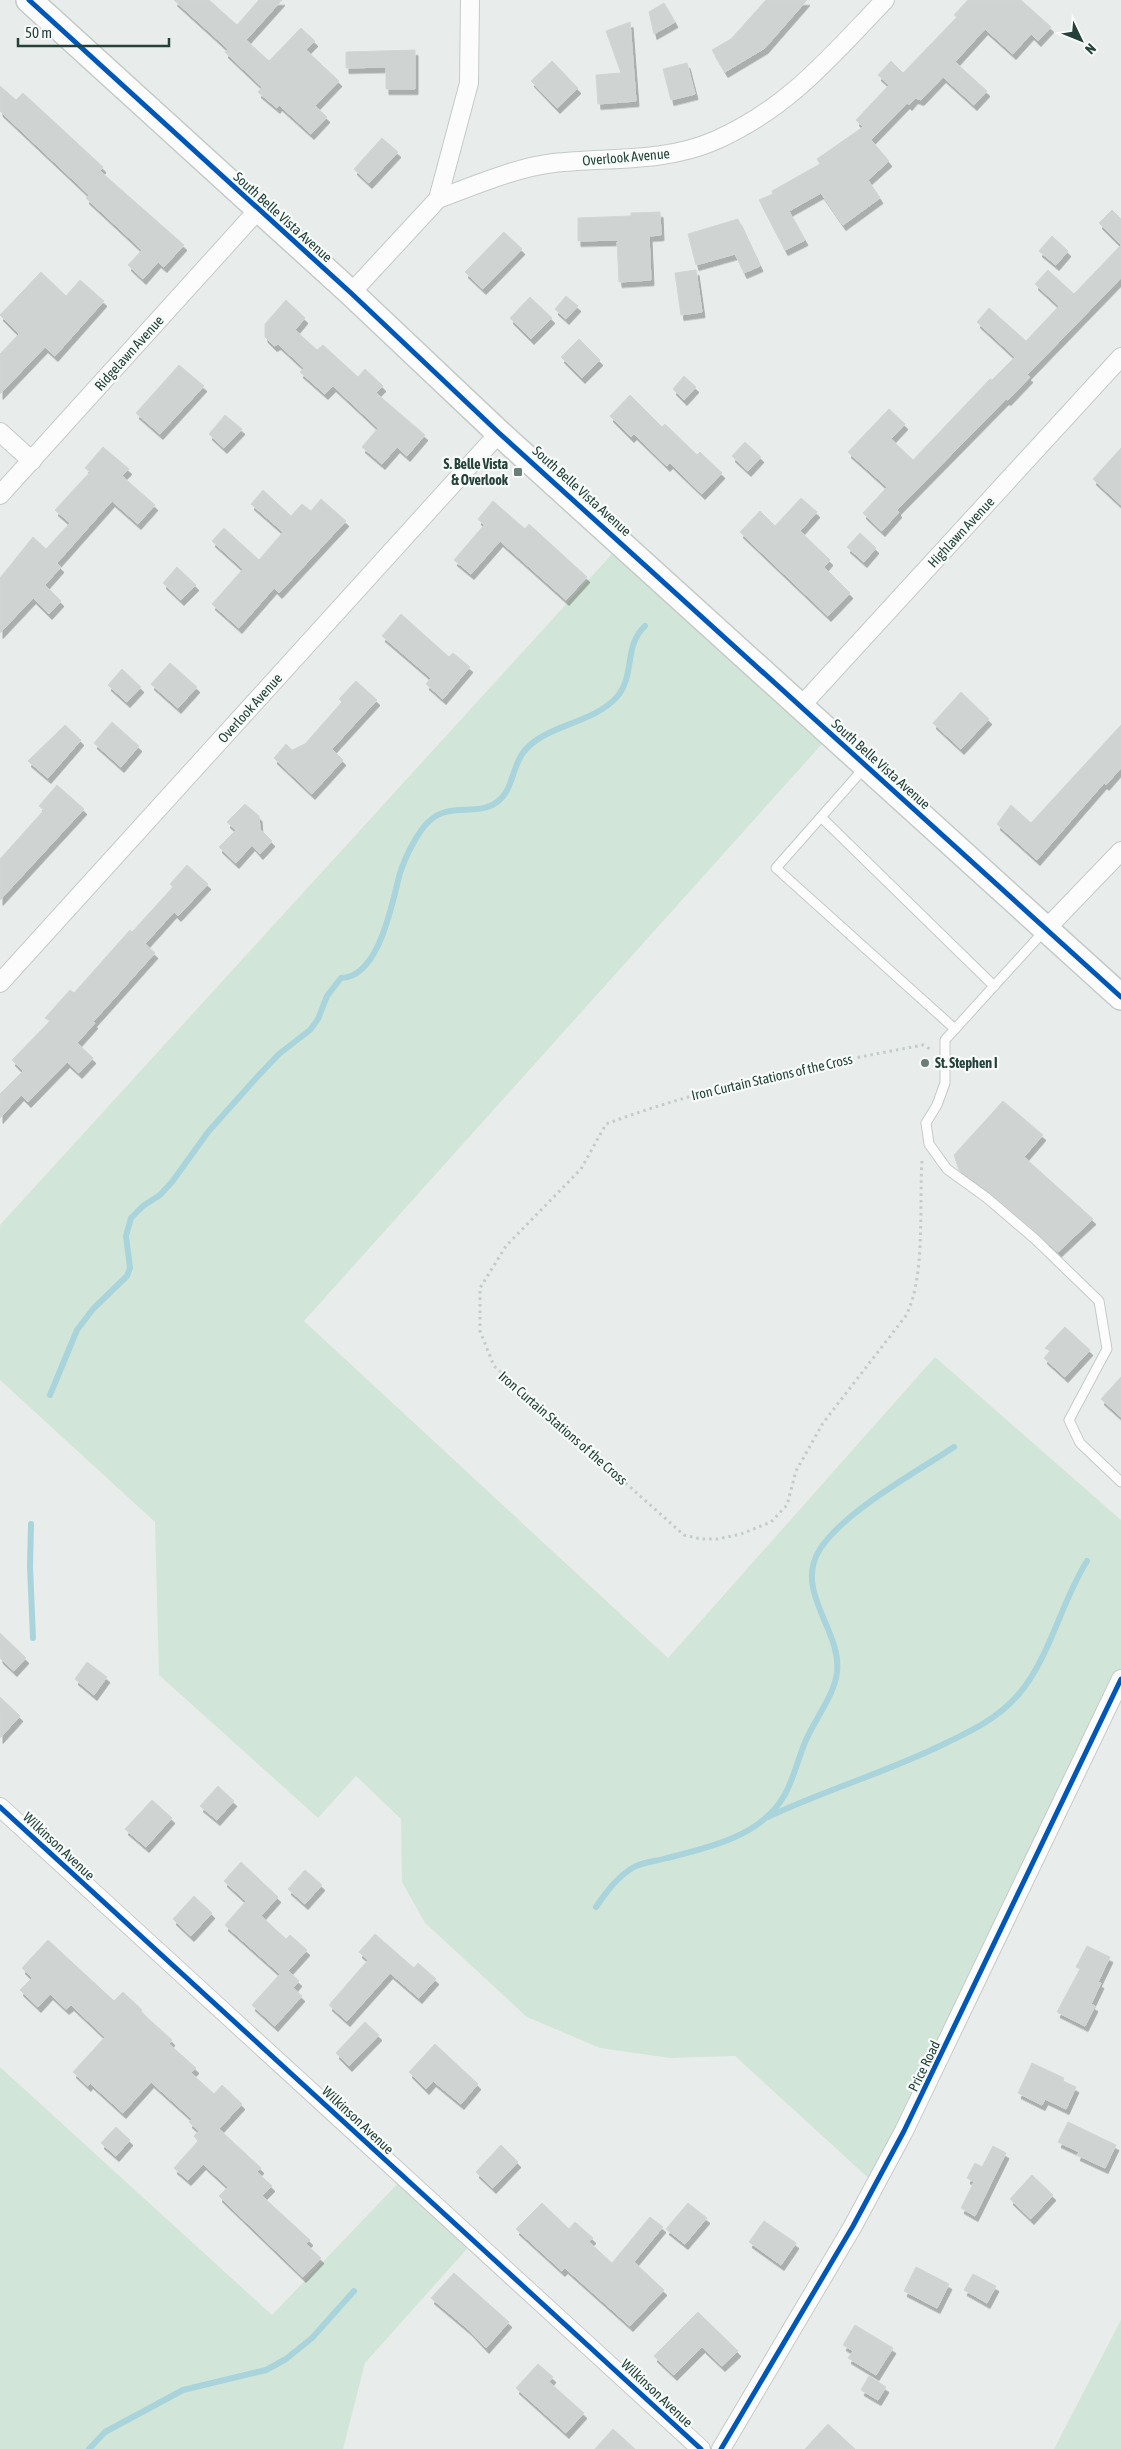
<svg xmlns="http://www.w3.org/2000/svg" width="1121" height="2449" viewBox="0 0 1121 2449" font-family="'Asap Condensed',sans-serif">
<defs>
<filter id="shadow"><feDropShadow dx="3" dy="5.5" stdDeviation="0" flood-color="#0004"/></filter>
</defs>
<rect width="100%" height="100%" fill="#e8edeb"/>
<g fill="#d1e6d8">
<polygon points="622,543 831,734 304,1321 668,1658 935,1357 1121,1520 1121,1679 876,2185 735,2056 670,2058 600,2048 527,2017 425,1923 402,1882 401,1819 356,1776 318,1818 159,1675 155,1522 0,1380 0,1225"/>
<polygon points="0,2067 272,2315 404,2177 474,2241 365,2363 343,2449 0,2449"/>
<polygon points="1121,2320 1121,2449 1054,2449"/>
</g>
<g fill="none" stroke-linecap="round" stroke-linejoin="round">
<g stroke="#a9d4db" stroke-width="6">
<path d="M50,1395L77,1330L93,1309L127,1276L130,1268L126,1236L131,1218L143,1206L160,1195L172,1182L208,1132L259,1075L279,1054L310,1030L318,1019L327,996L341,978C380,977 392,902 400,873C405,858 413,842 422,829C446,797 474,819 497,802C515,789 511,763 528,747C552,724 592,723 616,698C636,676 623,646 645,626"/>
<polyline points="31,1524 30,1566 33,1638"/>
<path d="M768,1817C827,1789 888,1772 946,1743C973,1730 998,1718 1018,1695C1050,1658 1061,1602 1087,1561"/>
<path d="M596,1907C607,1891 617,1877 634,1867C643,1862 657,1861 667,1858C708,1848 761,1836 784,1796C794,1779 798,1758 806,1740C815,1719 835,1694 837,1672C842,1630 793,1591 820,1549C846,1510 915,1473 954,1447"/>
<polyline points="89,2449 105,2432 183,2390 266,2370 286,2359 312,2338 354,2291"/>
</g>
</g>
<g fill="#cfd4d2" stroke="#d1d6d4" filter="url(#shadow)">
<polygon points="174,0 209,0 237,25 259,0 282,0 246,40 269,61 301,28 315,41 306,50 339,81 315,106 327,117 311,134 279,105 277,108 258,92 262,87 225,52 228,49"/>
<polygon points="766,0 807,0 765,48 725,72 712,50 731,39"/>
<polygon points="968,0 1021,0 1051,27 1038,41 1031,34 1013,54 985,29 955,62 987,91 974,105 943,77 921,100 915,98 909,105 907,103 871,140 889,161 868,180 880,198 843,225 821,193 789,211 805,240 785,250 759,200 773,194 772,191 820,164 817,159 863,127 856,120 889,85 878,75 891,61 903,73 957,17 954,15"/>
<polygon points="664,3 675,22 654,34 649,12"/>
<polygon points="630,22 636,101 598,104 596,75 621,73 606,31"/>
<polygon points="415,50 415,89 386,89 386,67 346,68 346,52"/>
<polygon points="552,61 578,88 557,108 531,81"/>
<polygon points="687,63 695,94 671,100 663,69"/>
<polygon points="0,86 16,100 23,93 103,167 100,171 184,245 164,267 158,262 143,279 128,265 142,250 86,198 89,195 0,111"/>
<polygon points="382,138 398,152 369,183 354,169"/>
<polygon points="1112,210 1121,219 1121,245 1099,223"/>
<polygon points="660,212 661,235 649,236 651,280 619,282 617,242 619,240 578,241 578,218 631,216 631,213"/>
<polygon points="738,219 760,266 744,273 735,254 696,265 688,234"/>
<polygon points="504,232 522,249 483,289 465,272"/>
<polygon points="1052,236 1068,251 1056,265 1039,251"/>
<polygon points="1121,245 1121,278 1027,375 1030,377 1008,400 1006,399 897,510 899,512 882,531 863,513 887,487 848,452 889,409 905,424 891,439 913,460 990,379 992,380 1015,357 977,322 989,308 1026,341 1059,306 1035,284 1048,270 1074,294"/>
<polygon points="696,270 702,312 681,315 675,273"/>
<polygon points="41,272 66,296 80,280 104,301 55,356 45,347 0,394 0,354 19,334 0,315"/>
<polygon points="566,296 578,306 566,319 555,309"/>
<polygon points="530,297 552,318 531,339 510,318"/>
<polygon points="286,300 305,318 295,330 317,350 323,345 358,377 365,369 383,386 376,393 425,435 407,456 397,447 382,464 362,447 378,428 333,386 325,394 300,372 304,368 278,344 274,346 265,337 265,324"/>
<polygon points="579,339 600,360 582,378 561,357"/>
<polygon points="179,365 204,386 160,434 136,413"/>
<polygon points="684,376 696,387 684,400 673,389"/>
<polygon points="630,395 662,427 665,424 697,455 700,452 722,473 702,494 670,463 667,466 634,434 631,437 610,416"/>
<polygon points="225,415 242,429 224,448 209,434"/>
<polygon points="745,442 761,457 748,471 732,456"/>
<polygon points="103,447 129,469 122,476 155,505 138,524 112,501 57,563 61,567 45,585 61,601 49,614 33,598 0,633 0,578 33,537 46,549 70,523 55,510 90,472 85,468"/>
<polygon points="1121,448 1121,505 1093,479"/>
<polygon points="263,490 291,516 302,504 311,511 321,499 346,521 279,593 274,588 239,628 212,604 243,569 212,541 224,528 259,560 283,532 251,504"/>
<polygon points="801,498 817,512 800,531 830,560 824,567 850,593 828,616 740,532 760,511 775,526"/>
<polygon points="493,501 525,529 529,524 587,577 566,600 500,541 471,574 454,560 484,525 478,519"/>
<polygon points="860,533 876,548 864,562 847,547"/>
<polygon points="177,567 196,585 181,600 163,583"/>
<polygon points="401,614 449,657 453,653 470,667 443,699 426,684 431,678 382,636"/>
<polygon points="170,663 197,687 178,708 151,684"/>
<polygon points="122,669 141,687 127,702 108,685"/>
<polygon points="356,681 377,700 332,749 343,760 312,794 274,758 286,744 292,750 305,744 342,702 339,699"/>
<polygon points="961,692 989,719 961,749 933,723"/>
<polygon points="112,722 139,746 121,767 94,743"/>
<polygon points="65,725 81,740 48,778 28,761"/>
<polygon points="1121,725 1121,768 1106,785 1104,783 1037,860 997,824 1011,805 1031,823"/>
<polygon points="57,785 84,809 0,900 0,859 44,810 39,806"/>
<polygon points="245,804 259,816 260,829 272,841 260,854 252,845 236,863 219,847 236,830 227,822"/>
<polygon points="187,865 208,884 178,916 174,912 145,944 155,953 93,1022 95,1023 77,1043 93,1058 79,1073 67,1062 28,1102 21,1095 0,1118 0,1094 23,1071 12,1060 50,1021 45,1018 70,990 74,993 130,930 132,932 173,887 170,884"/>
<polygon points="1003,1101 1043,1135 1024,1157 1093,1219 1058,1252 988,1191 959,1170 954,1155"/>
<polygon points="1065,1327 1090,1350 1065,1377 1044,1358 1050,1351 1045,1348"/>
<polygon points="1121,1377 1121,1417 1101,1399"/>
<polygon points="0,1633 26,1658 14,1671 0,1658"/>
<polygon points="87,1662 107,1677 94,1695 75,1679"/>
<polygon points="0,1697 20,1716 0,1738"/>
<polygon points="218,1786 234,1801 217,1820 200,1806"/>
<polygon points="152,1800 172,1818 146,1847 125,1829"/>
<polygon points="241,1862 278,1897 261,1916 286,1939 290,1935 307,1950 288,1971 299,1981 293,1988 302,1996 275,2026 252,2005 280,1974 225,1925 246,1901 224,1881"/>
<polygon points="305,1870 322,1885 305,1904 288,1889"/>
<polygon points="194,1896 212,1913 191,1936 173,1919"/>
<polygon points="375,1934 414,1968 418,1963 436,1979 419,1998 390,1973 347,2021 329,2005 368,1960 359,1952"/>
<polygon points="48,1940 114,2001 123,1992 142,2010 141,2012 172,2040 169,2044 196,2068 191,2073 214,2094 222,2085 242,2104 219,2129 261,2168 257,2172 272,2186 262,2196 310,2240 306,2244 321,2258 303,2277 219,2196 228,2187 203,2164 188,2180 174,2168 198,2141 194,2136 199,2131 189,2122 192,2119 151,2082 123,2113 90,2083 88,2086 73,2072 105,2037 71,2005 66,2009 50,1994 38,2007 20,1990 32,1978 22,1968"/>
<polygon points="1087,1946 1110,1957 1098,1982 1101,1983 1091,2004 1095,2006 1085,2026 1057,2012 1080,1969 1076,1967"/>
<polygon points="365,2022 379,2035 349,2066 336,2053"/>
<polygon points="435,2044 478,2084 461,2104 433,2081 426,2089 409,2072"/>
<polygon points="1032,2063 1064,2078 1063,2081 1076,2087 1066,2109 1045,2099 1042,2105 1018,2093"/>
<polygon points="1068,2122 1116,2145 1105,2168 1077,2155 1079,2152 1058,2142"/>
<polygon points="116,2127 130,2140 116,2156 101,2143"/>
<polygon points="501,2145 518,2162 493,2188 476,2172"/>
<polygon points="993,2146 1006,2153 975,2216 961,2208 974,2182 967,2178 975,2163 982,2167"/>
<polygon points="1032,2175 1053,2195 1031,2219 1010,2199"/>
<polygon points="542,2203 569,2229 575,2222 593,2238 589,2242 612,2263 650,2217 663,2227 634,2262 664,2290 630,2326 565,2268 562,2271 516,2229"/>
<polygon points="688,2203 707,2218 685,2244 666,2229"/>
<polygon points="764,2221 796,2243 781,2265 749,2242"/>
<polygon points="916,2267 949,2284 937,2308 904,2291"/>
<polygon points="454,2273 509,2322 486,2348 469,2330 431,2298"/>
<polygon points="973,2274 996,2286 987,2303 964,2290"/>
<polygon points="698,2312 738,2351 722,2366 702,2347 674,2375 654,2356"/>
<polygon points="855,2325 893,2348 876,2375 848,2358 853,2351 843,2345"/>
<polygon points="538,2364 553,2377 549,2382 584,2413 566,2433 516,2388"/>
<polygon points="869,2376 886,2387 878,2400 861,2390"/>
<polygon points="828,2424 855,2449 805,2449"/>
<polygon points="613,2429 635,2449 595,2449"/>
</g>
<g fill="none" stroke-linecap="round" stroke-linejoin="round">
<defs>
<g id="lane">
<polyline points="865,767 821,817 994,986 1045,930"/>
<polyline points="821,817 776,868 955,1029"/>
<polyline points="994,986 945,1040 945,1083 937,1105 926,1123 929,1144 947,1169 987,1198 1035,1239 1099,1301 1107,1349 1069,1420 1080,1443 1121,1482"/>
</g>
<g id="street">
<path d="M438,199C473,186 517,167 554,163C607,157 663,163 714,141C788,109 831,56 885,0"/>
<polyline points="351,293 438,199 469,83 470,0"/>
<polyline points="0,432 32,461"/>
<polyline points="0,495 258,210"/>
<polyline points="801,706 1121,357"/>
<polyline points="1047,928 1121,851"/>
<polyline points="0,983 499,433"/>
<polyline points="0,1807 701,2449"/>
<polyline points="721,2449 853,2226 904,2131 1121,1679"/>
</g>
<polyline id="secondary" points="29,0 351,293 499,433 1121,997"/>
</defs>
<use href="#lane" stroke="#c5cac8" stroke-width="11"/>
<use href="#street" stroke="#c5cac8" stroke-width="20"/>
<use href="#secondary" stroke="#c3cbc8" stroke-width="28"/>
<path stroke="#c3ccca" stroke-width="3" stroke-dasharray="2.5 4" stroke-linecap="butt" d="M922,1161C919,1203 926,1281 905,1317L823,1423L796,1471L787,1505L771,1522L741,1534L718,1539H701L684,1535L494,1366L480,1331V1288L506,1246L581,1169L606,1124C708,1086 816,1065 923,1045L930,1049"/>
<use href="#lane" stroke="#fcfcfc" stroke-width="9"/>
<use href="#street" stroke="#fcfcfc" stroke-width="18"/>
<use href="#secondary" stroke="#fcfcfc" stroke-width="25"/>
<defs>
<g id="cycleway">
<polyline points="29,0 351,293 499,433 1121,997"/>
<polyline points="0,1807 701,2449"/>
<polyline points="721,2449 853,2226 904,2131 1121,1679"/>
</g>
</defs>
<use href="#cycleway" stroke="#f7fbf9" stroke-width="8"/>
<use href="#cycleway" stroke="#0057b8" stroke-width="5"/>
</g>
<g fill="#697e78" stroke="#f7fbf9" stroke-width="2">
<rect x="513" y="467" width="10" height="10" rx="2.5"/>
<circle cx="925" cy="1063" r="5"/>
</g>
<g text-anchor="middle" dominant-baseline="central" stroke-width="4.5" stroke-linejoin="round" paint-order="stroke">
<g font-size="14" fill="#24423a" stroke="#f7fbf9">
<text transform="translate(626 157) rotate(-5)">Overlook Avenue</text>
<text transform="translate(283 217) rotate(42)">South Belle Vista Avenue</text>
<text transform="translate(129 353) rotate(-48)">Ridgelawn Avenue</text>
<text transform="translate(582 491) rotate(42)">South Belle Vista Avenue</text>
<text transform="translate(961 532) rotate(-47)">Highlawn Avenue</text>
<text transform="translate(250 708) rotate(-48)">Overlook Avenue</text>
<text transform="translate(881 764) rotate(42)">South Belle Vista Avenue</text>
<text transform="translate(772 1077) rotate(-13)">Iron Curtain Stations of the Cross</text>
<text transform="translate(563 1428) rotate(41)">Iron Curtain Stations of the Cross</text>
<text transform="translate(59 1846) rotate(43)">Wilkinson Avenue</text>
<text transform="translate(924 2066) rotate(-64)">Price Road</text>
<text transform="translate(358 2120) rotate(43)">Wilkinson Avenue</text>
<text transform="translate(657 2393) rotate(43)">Wilkinson Avenue</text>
</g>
<g font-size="14" font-weight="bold" fill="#24423a" stroke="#f7fbf9" text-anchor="end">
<text x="508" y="464">S. Belle Vista<tspan x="508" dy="16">&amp; Overlook</tspan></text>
<text x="935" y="1063" text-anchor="start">St. Stephen I</text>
</g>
</g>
<g transform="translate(1081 40) rotate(133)" stroke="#f7fbf9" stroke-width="4" paint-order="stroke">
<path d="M0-4L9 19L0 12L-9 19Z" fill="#24423a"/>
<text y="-8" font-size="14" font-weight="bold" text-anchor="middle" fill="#24423a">N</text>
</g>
<path d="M18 38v8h151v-8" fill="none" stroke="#24423a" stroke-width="2.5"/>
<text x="25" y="38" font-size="15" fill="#24423a" stroke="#f7fbf9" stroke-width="4" paint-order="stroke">50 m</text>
</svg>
